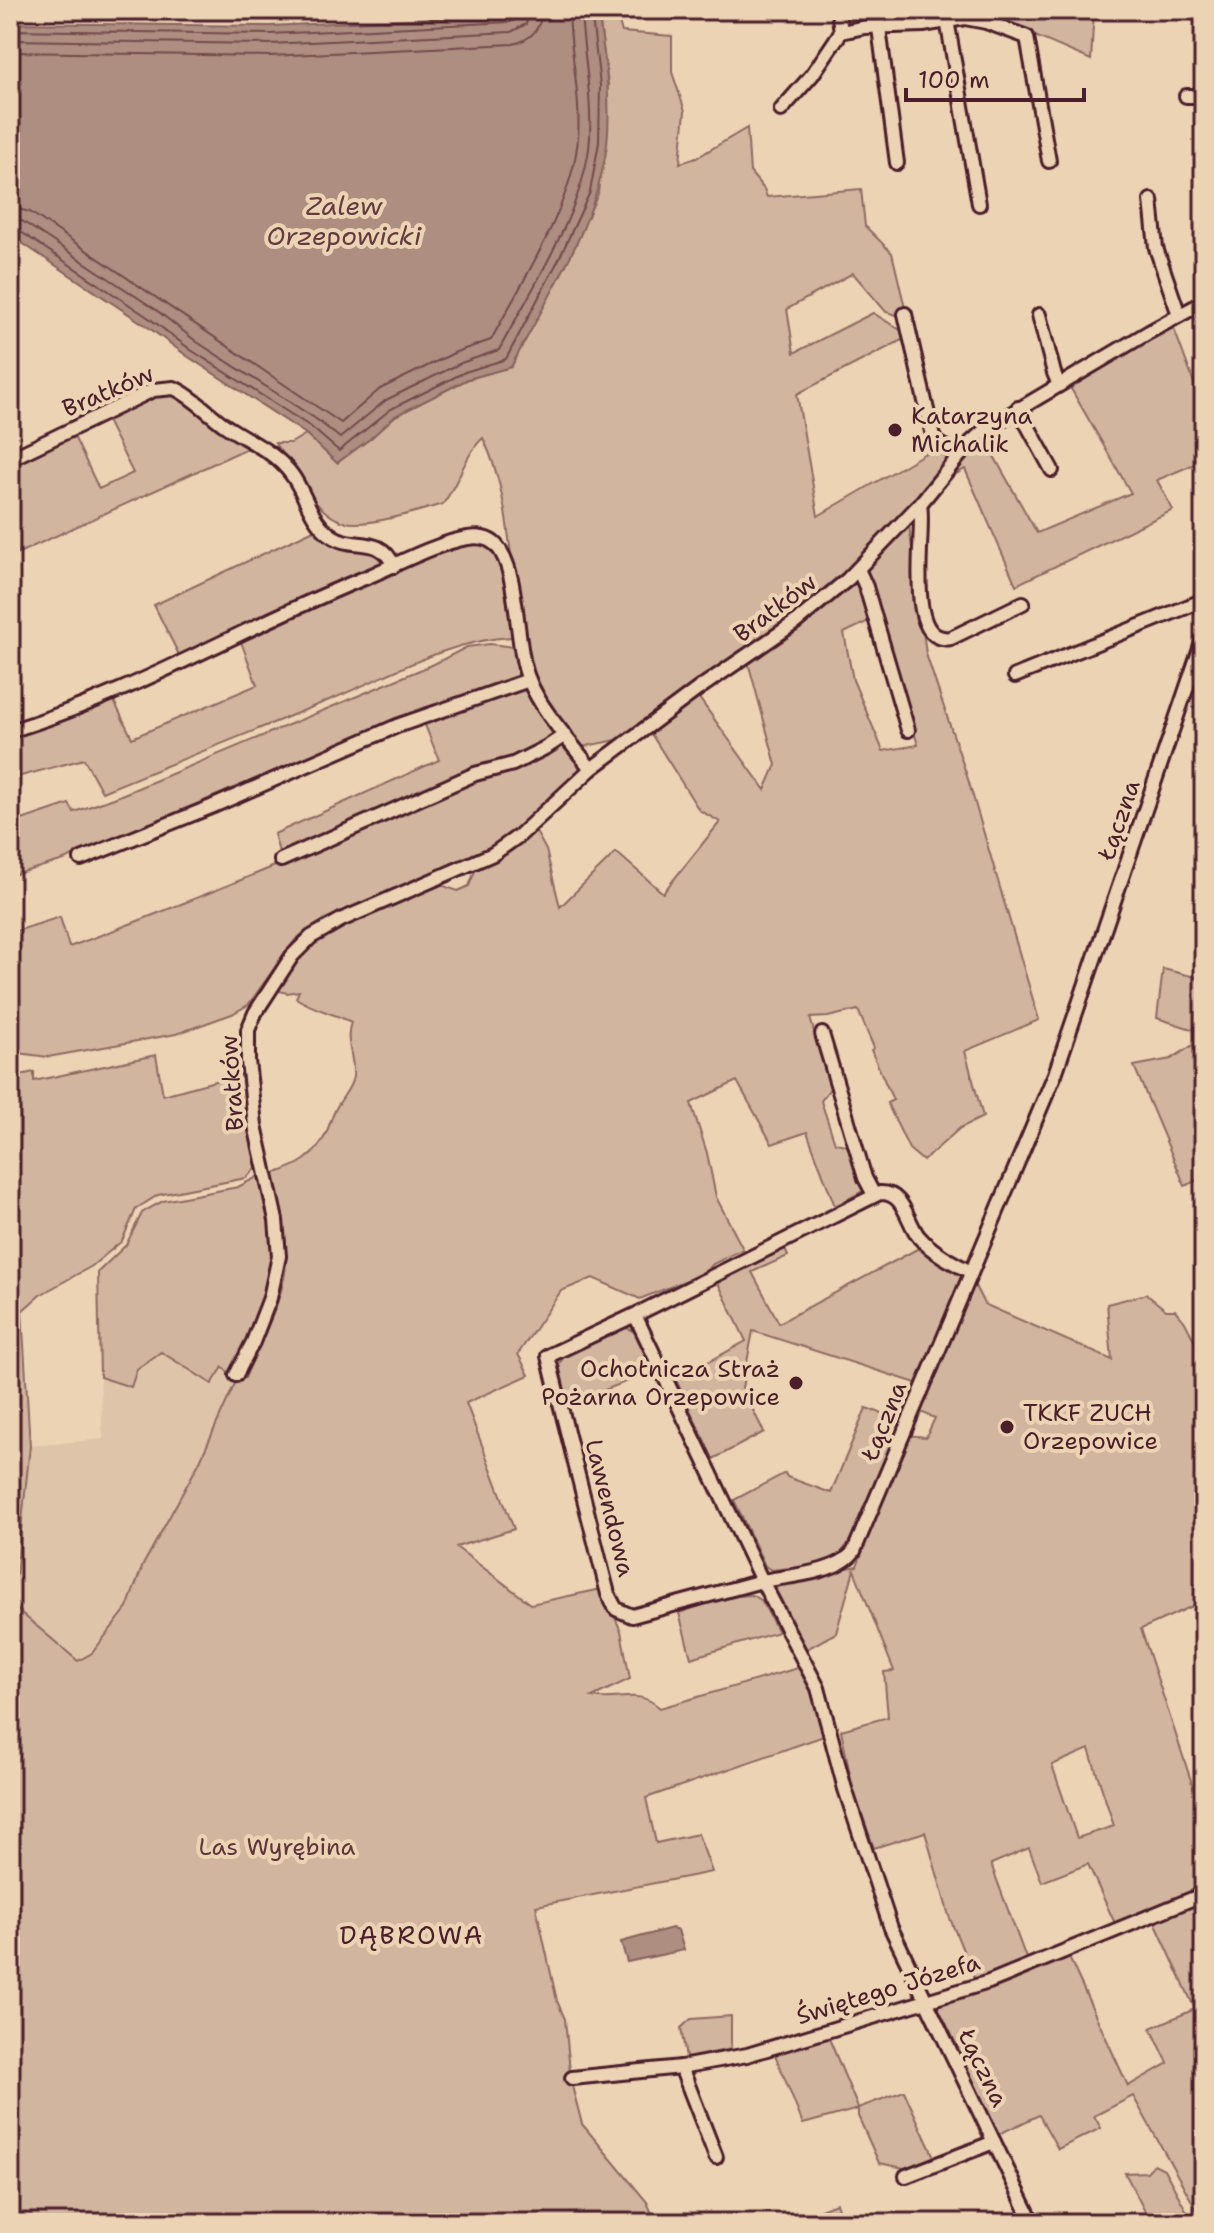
<svg xmlns="http://www.w3.org/2000/svg" width="1214" height="2233" viewBox="0 0 1214 2233" font-family="'Shantell Sans',sans-serif">
<rect width="100%" height="100%" fill="#ecd3b4"/>
<filter id="ink" filterUnits="userSpaceOnUse"><feTurbulence type="fractalNoise" baseFrequency=".0125" numOctaves="2"/><feDisplacementMap in="SourceGraphic" scale="16" xChannelSelector="R" yChannelSelector="G"/><feConvolveMatrix kernelMatrix="1 2 1 2 8 2 1 2 1" color-interpolation-filters="sRGB"/></filter>
<g filter="url(#ink)">
<polygon fill="#dec4a9" points="161,1352 211,1383 224,1366 236,1381 199,1463 143,1565 127,1608 92,1653 78,1661 13,1606 30,1446 103,1439 100,1377 131,1387 136,1369"/>
<g fill="#d1b59e" stroke="#8e6a64" stroke-width="2" fill-rule="evenodd">
<path d="M598,10L617,15L622,32L672,36V72L685,111L680,163L696,158L747,128L750,172L764,189L767,197L861,189L865,226L892,253L905,308L896,315L886,312L853,273L787,309L794,353L873,313L905,333L904,339L797,394L818,516L929,451L954,457L911,506L817,599L622,739L581,747C565,727 537,690 529,665C507,591 517,509 483,438C466,453 458,484 443,504C419,511 368,527 345,522C316,516 290,467 275,443H291L306,434L337,463L371,438L395,416L468,379L511,367L566,262L598,194L608,84Z"/>
<polygon points="1006,10 1094,10 1091,60 986,15"/>
<polygon points="1173,326 1204,410 1204,428 1198,433 1204,445 1204,460 1157,480 1173,510 1016,585 965,469 948,479 975,444 991,433 985,440 1037,533 1131,493 1070,387"/>
<polygon points="172,391 252,446 10,557 10,462 72,432 99,489 133,473 105,417 156,392"/>
<path d="M909,525L926,654L967,776L1039,1020L965,1051L983,1117L960,1128L923,1161L909,1149L887,1103L893,1100L871,1050L874,1048L858,1010L828,1017L810,1018L831,1087L821,1101L835,1143L851,1146L865,1190L835,1206L807,1132L772,1144L737,1081L691,1103L707,1153L716,1197L743,1249L713,1264L702,1274L640,1299L593,1278L561,1291L518,1354L529,1375L466,1403L514,1529L456,1547L531,1604L602,1589L621,1631L630,1679L592,1697C619,1703 637,1687 660,1708L798,1668C809,1684 823,1717 824,1736L646,1798L656,1843L698,1834L712,1872L536,1906L557,2001L565,2019L571,2082L582,2124L647,2202L656,2223H10V1077L34,1072V1081L156,1055L163,1095L241,1074L259,1165L246,1178L158,1195L136,1209L122,1241L92,1266L40,1295L22,1311L30,1446L13,1606L78,1661L92,1653L127,1608L143,1565L199,1463L236,1381L245,1378C259,1344 279,1309 285,1273C290,1241 278,1205 273,1174C298,1166 314,1158 326,1134C330,1124 332,1114 338,1105C343,1096 351,1088 353,1077C355,1057 344,1042 351,1022C333,1013 314,1010 296,998L299,991L287,993L276,990L298,956L326,932L426,889L438,884L458,891L469,886L477,866L510,852L535,830L546,850L560,907L616,852L663,893L720,822L699,810L650,732L699,698L765,790L776,765L748,662L824,606L858,576L873,619L844,633L853,680L883,751L918,745L864,571Z"/>
<polygon points="314,530 338,544 380,553 384,564 179,655 154,605"/>
<path d="M470,542L489,544L501,563L512,637C449,640 392,674 334,698C257,730 180,760 102,792L84,759L10,779V736L113,699L132,738L257,685L240,639L383,574Z"/>
<polygon points="490,644 514,647 520,670 515,680 420,709 64,860 10,876 10,822 16,822 69,804 74,812 114,798 434,664 467,647"/>
<polygon points="520,687 530,692 558,734 511,762 280,856 274,834 439,760 423,720"/>
<path d="M565,742L580,762V769L500,848L487,851L327,918L305,932L295,940L248,1005L232,1014L176,1034L48,1057L11,1052L10,933L60,917L69,947C237,885 401,813 565,742Z"/>
<polygon points="1163,969 1196,977 1204,991 1204,1033 1157,1018"/>
<polygon points="1204,1038 1204,1177 1185,1186 1134,1066 1171,1059"/>
<polygon points="261,1175 276,1246 268,1290 231,1376 223,1367 212,1384 161,1352 137,1369 131,1387 100,1377 98,1272 126,1245 142,1213 150,1208 163,1201 238,1187"/>
<polygon points="919,1248 967,1273 916,1383 753,1331 742,1388 764,1432 713,1459 676,1380 746,1341 717,1281 785,1249 788,1256 752,1272 779,1323"/>
<path d="M974,1284L984,1304L1112,1360L1107,1304L1146,1294L1166,1310H1175L1185,1322L1204,1360V1601L1141,1629L1204,1820V1889L1116,1926L1088,1864L1042,1882L1029,1848L991,1864L1027,1961L975,1980L949,1916L925,1832L874,1848L853,1789L841,1730L888,1717L884,1672L894,1671L854,1570L836,1633L805,1650L775,1597L777,1586L783,1582L857,1566L907,1435L926,1437L935,1418L918,1411L969,1289ZM1089,1749L1114,1826L1077,1838L1052,1765Z"/>
<path d="M619,1327C644,1328 644,1351 652,1372L568,1404L559,1364L568,1351Z"/>
<path d="M866,1408L902,1420C891,1447 856,1549 833,1559C815,1567 790,1568 771,1570L765,1566L734,1500L785,1473L787,1477L831,1493Z"/>
<polygon points="752,1595 762,1601 778,1632 691,1658 679,1613 725,1597"/>
<path d="M1204,1900V2223L1133,2096L1094,2116L1101,2128L1058,2149L1039,2115L995,2136L933,2006C984,1992 1021,1983 1067,1953L1128,2086L1168,2063L1151,2028L1195,2009L1153,1918Z"/>
<polygon points="731,2016 731,2049 686,2058 681,2028 691,2019"/>
<polygon points="828,2036 858,2108 904,2091 935,2159 909,2169 879,2163 858,2116 858,2109 803,2124 774,2052"/>
<polygon points="1154,2164 1164,2169 1193,2223 1151,2223 1125,2173 1147,2172"/>
<polygon points="836,2203 843,2223 794,2223 792,2220"/>
</g>
<g fill="#ae8e80" stroke="#86625e" stroke-width="2">
<path d="M598,10C604,54 612,100 607,144C598,222 547,298 511,367L468,379L395,416L371,438L337,463L306,434L187,356L145,325L10,235V23L270,26Z"/>
<polygon points="672,1928 678,1930 684,1950 627,1962 621,1942"/>
</g>
<g fill="none" stroke-linecap="round" stroke-linejoin="round">
<g stroke="#724b4d" stroke-width="2">
<polyline points="10,30 270,34 511,22 518,18 520,10"/>
<polyline points="10,40 270,44 511,32 526,24 530,10"/>
<path d="M10,52L270,56L513,44C531,40 541,29 542,10"/>
<path d="M10,207L30,212L341,423L380,389L456,352L491,340C522,282 573,204 578,138C581,95 570,53 569,10"/>
<path d="M10,219L22,221L155,309L197,342L316,419L340,438L386,400L461,363L499,350C531,290 586,206 590,138C592,94 583,53 581,10"/>
<polyline points="10,229 18,230 149,318 191,350 311,427 339,451 391,409 465,372 506,359 559,259 590,192 599,142 600,85 591,10"/>
</g>
<defs>
<g id="minor">
<polyline points="838,10 841,32 865,27 923,25 965,18 986,22 1027,37 1049,161"/>
<polyline points="947,20 979,204"/>
<polyline points="879,28 897,163"/>
<polyline points="1186,96 1204,96"/>
<polyline points="781,110 812,75 841,32"/>
<polyline points="1151,200 1156,248 1179,315"/>
<polyline points="905,314 933,436 937,443 960,455"/>
<polyline points="1039,315 1054,373 1059,385"/>
<polyline points="1018,408 1052,470"/>
<path d="M10,459L153,390L174,388C192,396 207,412 223,424C247,441 274,450 292,475C305,493 310,518 327,532C352,554 378,531 394,566"/>
<path d="M920,504C926,531 902,646 951,638L1023,603"/>
<polyline points="858,569 866,587 908,730"/>
<polyline points="1015,676 1204,600"/>
<path d="M10,731C136,693 250,623 372,575C397,564 443,541 468,538C478,536 489,538 496,545C520,570 514,645 529,680C542,712 570,741 591,769"/>
<polyline points="81,859 211,807 397,726 529,680"/>
<polyline points="281,860 475,774 513,764 547,747 565,735"/>
<polyline points="822,1034 865,1178 874,1195"/>
<path d="M635,1315L762,1581L632,1616L616,1609L608,1594L548,1356L635,1315L880,1193C905,1192 906,1221 919,1237C932,1252 953,1263 971,1272"/>
<polyline points="236,1375 253,1342 270,1298 279,1256 276,1220 255,1125 248,1061 248,1030 255,1013 292,956 311,937 341,920 493,854 520,835 591,769 698,689 796,622 848,579 920,504 968,445 987,428 1149,332 1204,302"/>
<polyline points="681,2067 716,2157"/>
<polyline points="572,2078 681,2067 747,2055 989,1982 1204,1894"/>
<polyline points="906,2176 994,2142"/>
<path d="M1033,2223L891,1928L845,1789L818,1688L762,1581C788,1576 839,1573 854,1551L1055,1074L1204,637"/>
</g>
</defs>
<use href="#minor" stroke="#4a1f2b" stroke-width="18"/>
<use href="#minor" stroke="#ecd3b4" stroke-width="12"/>
</g>
</g>
<g fill="#4a1f2b" stroke="#ecd3b4" stroke-width="3">
<circle cx="895" cy="430" r="8"/>
<circle cx="796" cy="1383" r="8"/>
<circle cx="1007" cy="1427" r="8"/>
</g>
<g text-anchor="middle" dominant-baseline="central" stroke-width="8" stroke-linejoin="round" paint-order="stroke">
<g font-size="24" fill="#4a1f2b" stroke="#ecd3b4">
<text transform="translate(108 391) rotate(-23)">Bratków</text>
<text transform="translate(775 608) rotate(-37)">Bratków</text>
<text transform="translate(1119 820) rotate(-71)">Łączna</text>
<text transform="translate(232 1083) rotate(-94)">Bratków</text>
<text transform="translate(884 1421) rotate(-68)">Łączna</text>
<text transform="translate(610 1508) rotate(76)">Lawendowa</text>
<text transform="translate(888 1989) rotate(-17)">Świętego Józefa</text>
<text transform="translate(983 2068) rotate(64)">Łączna</text>
</g>
<g font-size="24" fill="#4a1f2b" stroke="#ecd3b4" text-anchor="start">
<text x="911" y="416">Katarzyna<tspan x="911" dy="28">Michalik</tspan></text>
<text x="780" y="1369" text-anchor="end">Ochotnicza Straż<tspan x="780" dy="28">Pożarna Orzepowice</tspan></text>
<text x="1023" y="1413">TKKF ZUCH<tspan x="1023" dy="28">Orzepowice</tspan></text>
</g>
<g font-size="24" fill="#5e363c" stroke="#ecd3b4">
<text x="277" y="1847">Las Wyrębina</text>
</g>
<g font-size="26" font-style="italic" fill="#633b40" stroke="#ecd3b4">
<text x="344" y="205">Zalew<tspan x="344" dy="30">Orzepowicki</tspan></text>
</g>
<g font-size="26" letter-spacing="2" fill="#4a1f2b" stroke="#ecd3b4">
<text x="412" y="1934">DĄBROWA</text>
</g>
</g>
<rect width="1214" height="2233" fill="none" stroke="#ecd3b4" stroke-width="40"/>
<rect x="20" y="20" width="1174" height="2193" fill="none" stroke="#4a1f2b" stroke-width="3" filter="url(#ink)"/>
<path d="M906 88v12h178v-12" fill="none" stroke="#4a1f2b" stroke-width="4"/>
<text x="918" y="88" font-size="24" fill="#4a1f2b" stroke="#ecd3b4" stroke-width="6" paint-order="stroke">100 m</text>
</svg>
